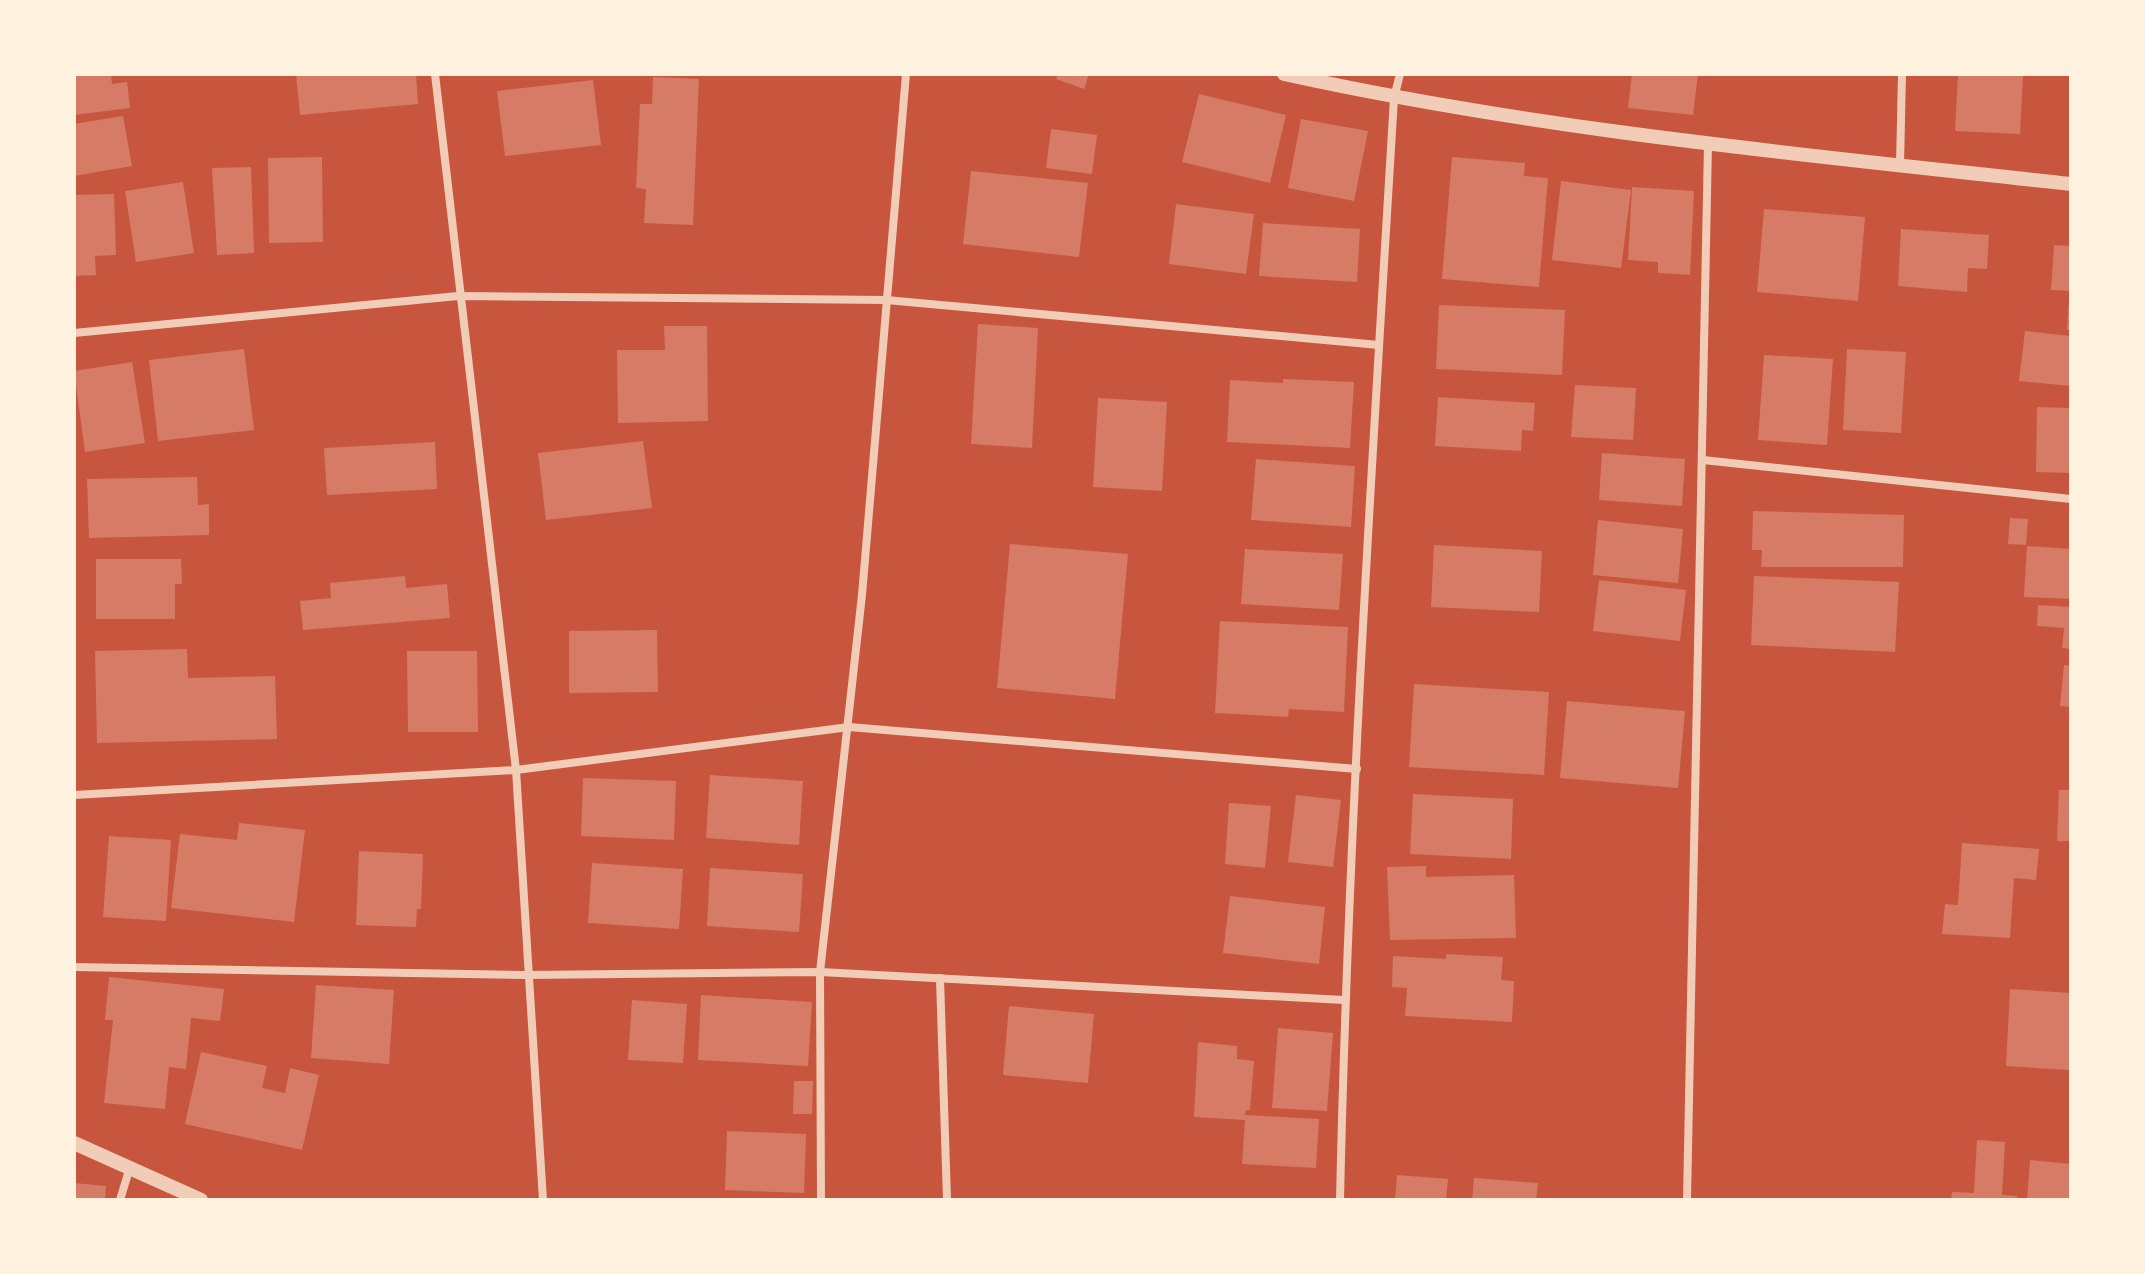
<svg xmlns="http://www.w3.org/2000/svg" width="2145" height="1274" viewBox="0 0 2145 1274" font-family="'Roboto Condensed',sans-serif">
<rect width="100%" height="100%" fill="#c8553d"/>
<g fill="#d67c66">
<polygon points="74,74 111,74 112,84 127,82 130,108 74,115"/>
<polygon points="296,74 416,74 418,104 300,115"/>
<polygon points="1058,74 1089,74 1084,89 1056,79"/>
<polygon points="1632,74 1698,74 1693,115 1628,108"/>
<polygon points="1958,74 2023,74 2020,134 1955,131"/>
<polygon points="653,77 699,79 693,225 644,223 646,189 636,188 640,104 652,104"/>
<polygon points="593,80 601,145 505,156 497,91"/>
<polygon points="1199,94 1286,115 1270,183 1182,162"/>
<polygon points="123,116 132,166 74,176 74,124"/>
<polygon points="1301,119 1368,131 1354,201 1288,188"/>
<polygon points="1051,129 1097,135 1092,174 1046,168"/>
<polygon points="322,157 323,242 269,243 268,158"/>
<polygon points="1452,157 1525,163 1524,176 1548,178 1539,287 1442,279"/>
<polygon points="251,167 254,253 217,255 212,168"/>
<polygon points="971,171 1088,183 1079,257 963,244"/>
<polygon points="1561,181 1631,190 1621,268 1552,260"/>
<polygon points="183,182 194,253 136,262 125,191"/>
<polygon points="1632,187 1694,191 1690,275 1658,273 1658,262 1628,260"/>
<polygon points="114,194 116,255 95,256 96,275 74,276 74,195"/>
<polygon points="1176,204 1254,214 1246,274 1169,264"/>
<polygon points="1764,209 1865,217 1858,301 1757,292"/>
<polygon points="1263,223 1360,229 1357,282 1259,276"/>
<polygon points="1901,229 1989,235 1987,269 1968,268 1967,292 1898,286"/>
<polygon points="2054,245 2071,246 2071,291 2051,290"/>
<polygon points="2069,298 2071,298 2071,330 2067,330"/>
<polygon points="1439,305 1565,310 1562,375 1436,369"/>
<polygon points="978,324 1038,328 1032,448 971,444"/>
<polygon points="664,326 707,326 708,421 618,423 617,350 665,350"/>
<polygon points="2025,331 2071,336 2071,386 2019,381"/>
<polygon points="244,349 254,430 158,441 149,360"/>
<polygon points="1847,349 1906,352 1901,433 1843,430"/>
<polygon points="1764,355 1833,359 1827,445 1758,440"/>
<polygon points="132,362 145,443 85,452 74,371"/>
<polygon points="1283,379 1354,382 1350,448 1227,442 1230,380 1283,383"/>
<polygon points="1575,385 1636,388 1633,440 1571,437"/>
<polygon points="1438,397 1535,403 1533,431 1522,430 1521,451 1435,446"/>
<polygon points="1098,398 1167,402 1162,491 1093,487"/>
<polygon points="2037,407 2071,408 2071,473 2036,472"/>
<polygon points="643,441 652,508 546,520 538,453"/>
<polygon points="435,442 437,489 327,495 324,448"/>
<polygon points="1602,453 1685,459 1682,506 1599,500"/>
<polygon points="1256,459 1355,466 1351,527 1251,520"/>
<polygon points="197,477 198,505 209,504 209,535 89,538 87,479"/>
<polygon points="1753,511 1904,515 1903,567 1761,567 1762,550 1752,550"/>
<polygon points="2010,518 2028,519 2026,545 2008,544"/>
<polygon points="1598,520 1683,529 1678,583 1593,575"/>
<polygon points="1010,544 1128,554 1115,699 997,688"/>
<polygon points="1434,545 1542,551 1539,612 1431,607"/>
<polygon points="2027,546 2071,549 2071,599 2024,597"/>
<polygon points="1245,549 1343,554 1339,610 1241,604"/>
<polygon points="96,559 181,559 182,584 175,584 175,619 96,619"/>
<polygon points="405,576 406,588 447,584 450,618 303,630 300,601 331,598 330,583"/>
<polygon points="1754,576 1899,582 1895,652 1751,645"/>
<polygon points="1599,580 1686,590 1680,641 1593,631"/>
<polygon points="2038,605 2071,607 2071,649 2062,648 2064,628 2037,626"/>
<polygon points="1220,621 1348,627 1344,712 1289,709 1288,717 1215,713"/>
<polygon points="657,630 658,692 569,693 569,631"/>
<polygon points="187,649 188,678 275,676 277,739 97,743 95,651"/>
<polygon points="407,651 477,651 478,732 408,732"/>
<polygon points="2064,665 2071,666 2071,707 2060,706"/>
<polygon points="1414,684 1549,692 1544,775 1409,767"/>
<polygon points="1567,701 1685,711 1678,788 1560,778"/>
<polygon points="710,775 803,781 799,845 706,838"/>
<polygon points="583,778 676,781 674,840 581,836"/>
<polygon points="2059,790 2071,790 2071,841 2057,841"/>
<polygon points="1413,794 1513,799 1511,859 1410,854"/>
<polygon points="1296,795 1341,800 1333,867 1288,862"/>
<polygon points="1229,803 1271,806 1265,868 1225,864"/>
<polygon points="239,823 305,830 294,922 171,908 180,834 237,840"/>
<polygon points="109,836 171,840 166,921 103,917"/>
<polygon points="1962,843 2039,849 2036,880 2014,878 2010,938 1942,934 1945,904 1958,905"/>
<polygon points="359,851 423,854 421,909 417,909 416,927 356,925"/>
<polygon points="592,863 683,869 679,929 588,923"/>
<polygon points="1426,866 1426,877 1514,875 1516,938 1390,940 1387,867"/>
<polygon points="710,868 803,874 799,932 707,926"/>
<polygon points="1230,896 1325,907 1319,964 1223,953"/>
<polygon points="1446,954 1503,957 1501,980 1514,981 1512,1022 1405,1016 1407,988 1392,987 1393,956 1446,959"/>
<polygon points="109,977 224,989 220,1021 191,1018 186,1069 169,1067 165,1109 104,1103 113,1020 105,1020"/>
<polygon points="316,985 394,990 389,1064 311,1058"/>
<polygon points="2010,989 2071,993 2069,1070 2006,1066"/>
<polygon points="701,995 812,1002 808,1066 698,1060"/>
<polygon points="632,1000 687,1004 683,1063 628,1060"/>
<polygon points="1009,1006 1094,1014 1088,1083 1003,1075"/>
<polygon points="1278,1028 1333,1033 1327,1111 1272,1108"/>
<polygon points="1198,1042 1237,1046 1237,1059 1254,1061 1250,1110 1246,1110 1245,1115 1319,1119 1316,1168 1242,1164 1245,1120 1194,1117"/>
<polygon points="201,1052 267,1066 262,1088 285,1093 290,1068 319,1075 302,1150 185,1124"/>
<polygon points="794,1081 813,1081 812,1114 793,1114"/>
<polygon points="727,1131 806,1134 804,1193 725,1190"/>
<polygon points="1977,1140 2005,1142 2002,1195 2017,1196 2016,1200 1951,1200 1952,1192 1974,1193"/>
<polygon points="2030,1160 2071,1164 2071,1200 2027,1200"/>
<polygon points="1397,1175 1448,1179 1446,1200 1395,1200"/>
<polygon points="1474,1178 1538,1183 1536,1200 1472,1200"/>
<polygon points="74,1183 106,1186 105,1200 74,1200"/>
</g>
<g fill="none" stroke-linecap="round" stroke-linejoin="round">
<g stroke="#f1ccb7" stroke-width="8">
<polyline points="435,74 516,770 543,1200"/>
<polyline points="1900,165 1902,74"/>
<polyline points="74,333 458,296 886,300 1379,345"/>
<polyline points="1703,460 2071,499"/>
<polyline points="74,795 516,770 849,727 1357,769"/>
<polyline points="74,967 526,975 820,972 1344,1000"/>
<polyline points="940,978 947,1200"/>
<polyline points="120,1200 130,1167"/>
<polyline points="821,1200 820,972 862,595 906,74"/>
<path d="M1340,1200C1348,832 1372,465 1394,98L1400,74"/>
<polyline points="1687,1200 1708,144"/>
</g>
<g stroke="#f1ccb7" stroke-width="14">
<path d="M1284,74C1543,131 1808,155 2071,184"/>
<polyline points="74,1143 201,1200"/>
</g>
</g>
<rect width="2145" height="1274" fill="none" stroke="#fff3e0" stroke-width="152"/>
</svg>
